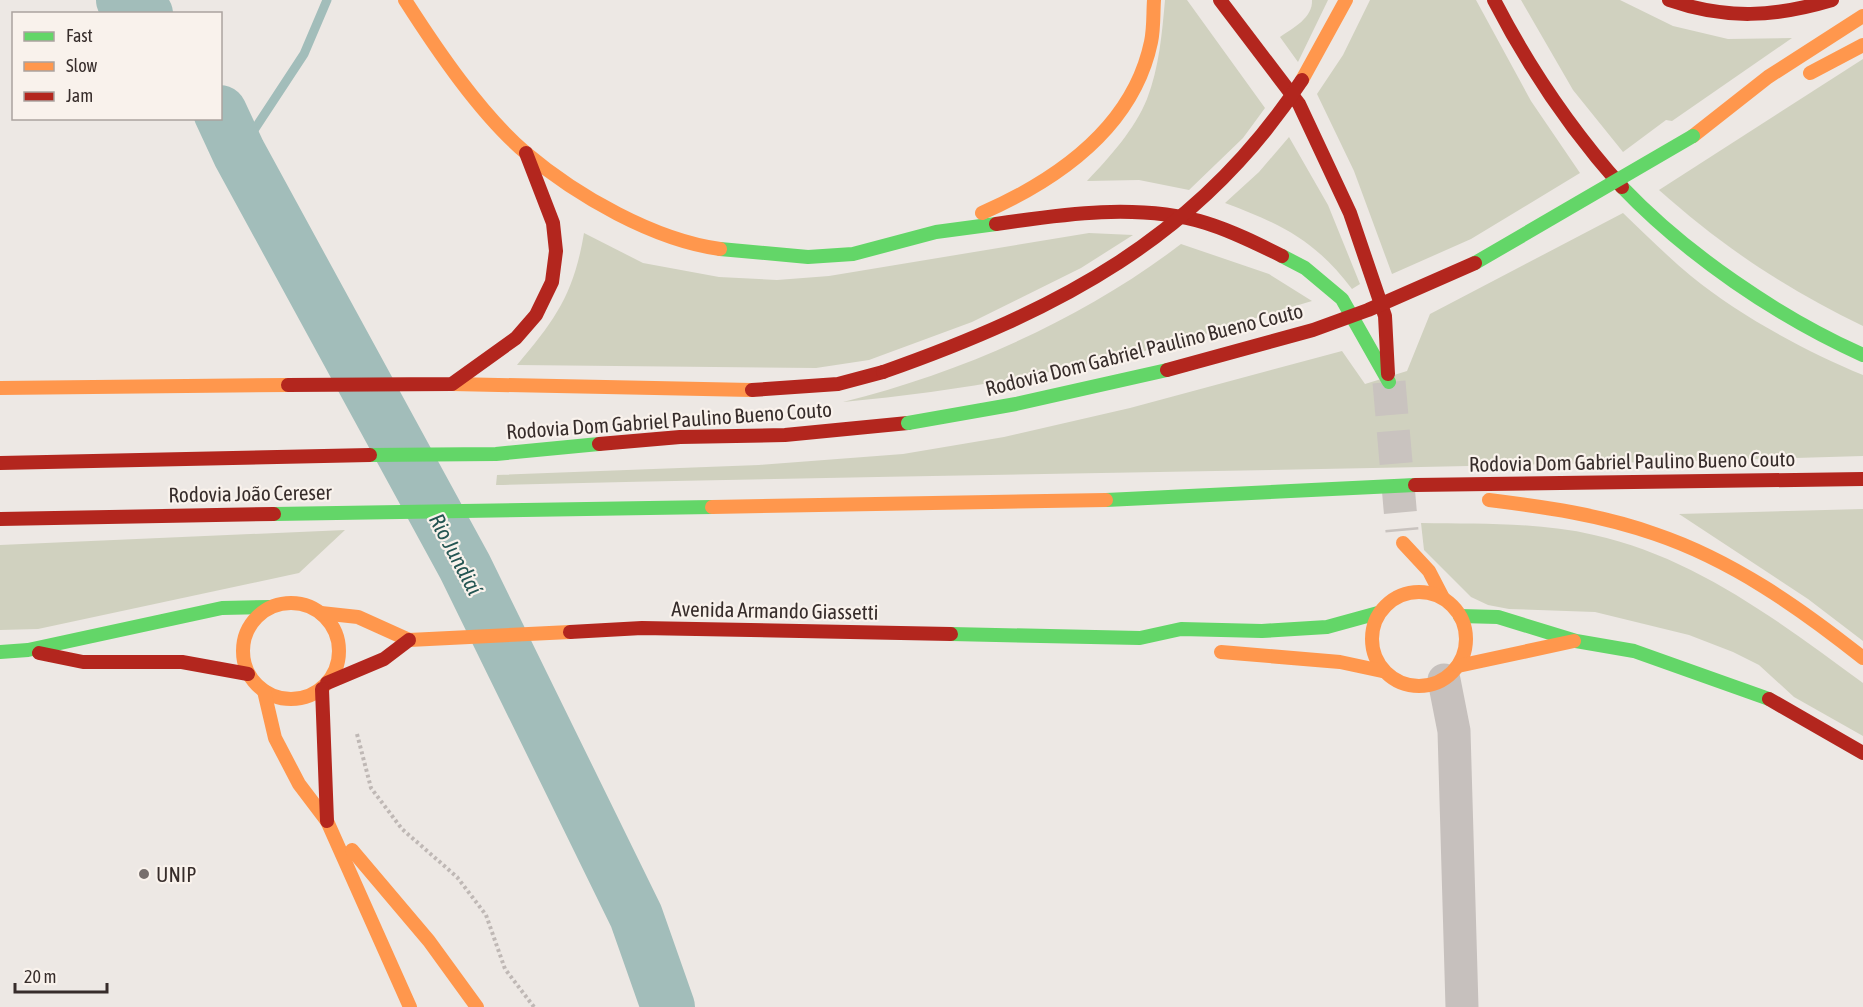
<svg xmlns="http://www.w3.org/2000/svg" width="1863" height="1007" viewBox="0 0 1863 1007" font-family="'Asap Condensed',sans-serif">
<rect width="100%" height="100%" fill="#ede8e4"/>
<g fill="#d0d1bf">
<path d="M1165,0H1187L1265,108L1243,138L1189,190L1139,180L1087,181C1109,158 1135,129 1147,99C1159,68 1162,34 1165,0Z"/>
<path d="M1312,0H1328L1298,62L1280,37C1293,28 1313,18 1312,0Z"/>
<polygon points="1370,0 1476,0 1531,101 1580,173 1471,239 1392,274 1354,171 1317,94 1343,55"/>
<polygon points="1521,0 1620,0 1673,26 1728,39 1792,38 1672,121 1666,120 1623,152 1573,90"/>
<path d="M1863,59V326C1786,289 1723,247 1659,190Z"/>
<path d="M1289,137L1328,205L1360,284L1352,289C1315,240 1281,224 1225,203L1259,172Z"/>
<path d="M1623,213C1645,234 1667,256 1691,276C1740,316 1805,351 1863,375V456C1407,470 952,474 496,485L497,475L759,465L903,454L1004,437L1130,408L1342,351L1365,384L1407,371L1430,314Z"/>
<path d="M584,233L643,263L719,277L777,280L829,276L1089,233L1133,235L1081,268L972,322L869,360L816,368L517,365C556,319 574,293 584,233Z"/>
<path d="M1181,244L1269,274L1312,301C1256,317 1201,337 1145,351C1046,375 945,393 843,402C963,372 1083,319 1181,244Z"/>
<polygon points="1863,509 1863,641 1808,599 1679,514"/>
<path d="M1421,523C1478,524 1538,522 1594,535C1695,557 1781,623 1863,683V736L1794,697L1759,665L1733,652L1689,635L1595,612L1509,609L1488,605L1471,597L1424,550Z"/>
<polygon points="345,530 299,573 38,629 0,630 0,545"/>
</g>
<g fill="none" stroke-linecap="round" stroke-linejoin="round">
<polyline stroke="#a2bdba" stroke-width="9" points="239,153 304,54 327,0"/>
<g stroke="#a2bdba" stroke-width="54">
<polyline points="123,0 146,14"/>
<polyline points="220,112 239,153 465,567 636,916 668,1007"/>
</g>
<polyline stroke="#c9c3bf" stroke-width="33" stroke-dasharray="33 16" stroke-linecap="butt" points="1389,382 1402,531"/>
<polyline stroke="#bfb8b5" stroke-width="4" stroke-dasharray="3 3" stroke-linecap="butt" points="357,734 371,788 402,829 457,877 486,915 505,969 534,1007"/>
<polyline stroke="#c6c0bd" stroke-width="33" points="1444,680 1454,731 1462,1007"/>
<g stroke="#63d668" stroke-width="14">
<path d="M1622,187C1686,254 1778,317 1863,355"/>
<polyline points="720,249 808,257 853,254 936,232 996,224"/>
<polyline points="1282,256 1305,268 1342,299 1389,382"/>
<polyline points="370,455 496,454 599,444"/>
<polyline points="1106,500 1415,485"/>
<polyline points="274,514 712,507"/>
<polyline points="1460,616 1498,617 1576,641 1634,651 1769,699"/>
<polyline points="951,634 1140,638 1181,629 1262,631 1327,627 1378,613"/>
<polyline points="0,652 28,650 222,608 271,607"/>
</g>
<g stroke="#ff974d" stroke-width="14">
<path d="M405,0C437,50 481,115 526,153C577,196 654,240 720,249"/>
<polyline points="1810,73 1863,45"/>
<polyline points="1693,136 1768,77 1863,16"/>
<path d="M982,213C1057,180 1133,128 1151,42C1154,28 1153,14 1154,0"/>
<polyline points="452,384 752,390"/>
<polyline points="0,388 288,385"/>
<path d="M1489,500C1545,507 1602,515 1655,534C1732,560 1800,608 1863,658"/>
<polyline points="712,507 1106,500"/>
<polyline points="1403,543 1429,571 1443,598"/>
<circle cx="1419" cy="639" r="47"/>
<circle cx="291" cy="651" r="48"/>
<polyline points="321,613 358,617 409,640 570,632"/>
<polyline points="1221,652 1340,662 1382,671"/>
<polyline points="1458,666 1574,641"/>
<polyline points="264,691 275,738 299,784 327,821 410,1007"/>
<polyline points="352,850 429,941 477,1007"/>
</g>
<g stroke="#b3261e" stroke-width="14">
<polyline points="1220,0 1299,104 1350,213 1385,316 1388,374"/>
<path d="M1494,0C1529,68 1571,130 1622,187"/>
<path d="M1669,0C1726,20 1775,17 1832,0"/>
<path d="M996,224C1064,214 1139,203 1206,223C1232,231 1258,244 1282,256"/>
<polyline points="288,385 452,384 516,338 536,315 552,282 556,251 553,223 526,153"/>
<polyline points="752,390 838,384 883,372"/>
<polyline points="599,444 680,437 785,435 908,423"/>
<polyline points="0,463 370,455"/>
<polyline points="1415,485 1863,479"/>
<polyline points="0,519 274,514"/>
<polyline points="570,632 642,628 951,634"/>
<polyline points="39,653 83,662 182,662 248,674"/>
<polyline points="327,683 384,659 409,640"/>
<polyline points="322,689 327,821"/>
<polyline points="1769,699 1863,753"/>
</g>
<g stroke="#63d668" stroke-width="14">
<polyline points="1475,263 1693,136"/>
<polyline points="908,423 1016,404 1167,370"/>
</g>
<polyline stroke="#ff974d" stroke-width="14" points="1302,80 1346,0"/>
<g stroke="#b3261e" stroke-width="14">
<polyline points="1167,370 1313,330 1368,310 1475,263"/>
<path d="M883,372C1056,311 1199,238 1302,80"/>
</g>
</g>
<circle fill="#776e6c" stroke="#f9f2ec" stroke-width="2" cx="144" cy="874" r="6"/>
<g text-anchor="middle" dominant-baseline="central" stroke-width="4.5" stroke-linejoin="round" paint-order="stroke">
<g font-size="21" fill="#372d2b" stroke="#f9f2ec">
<text transform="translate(1144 349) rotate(-14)">Rodovia Dom Gabriel Paulino Bueno Couto</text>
<text transform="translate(669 420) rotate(-4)">Rodovia Dom Gabriel Paulino Bueno Couto</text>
<text transform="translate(1632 461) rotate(-1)">Rodovia Dom Gabriel Paulino Bueno Couto</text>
<text transform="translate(250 493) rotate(-1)">Rodovia João Cereser</text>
<text transform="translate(775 610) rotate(1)">Avenida Armando Giassetti</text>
</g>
<g font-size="21" fill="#372d2b" stroke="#f9f2ec" text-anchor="start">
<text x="156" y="874">UNIP</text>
</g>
<g font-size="22" font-style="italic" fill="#245552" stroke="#f9f2ec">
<text transform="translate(456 554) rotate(62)">Rio Jundiaí</text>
</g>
</g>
<rect x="12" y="12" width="210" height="108" fill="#f9f2ec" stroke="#aba39f" stroke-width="1.5"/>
<rect x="24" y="32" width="30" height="9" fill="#63d668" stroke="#aba39f" stroke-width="1.5"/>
<text x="66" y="42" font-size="18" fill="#372d2b">Fast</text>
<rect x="24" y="62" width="30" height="9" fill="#ff974d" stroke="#aba39f" stroke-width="1.5"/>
<text x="66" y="72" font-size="18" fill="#372d2b">Slow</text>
<rect x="24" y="92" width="30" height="9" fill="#b3261e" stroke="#aba39f" stroke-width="1.5"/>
<text x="66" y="102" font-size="18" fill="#372d2b">Jam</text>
<path d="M15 983v9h92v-9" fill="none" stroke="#372d2b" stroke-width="3"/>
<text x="24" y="983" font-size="18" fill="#372d2b" stroke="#f9f2ec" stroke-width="4.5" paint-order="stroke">20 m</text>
</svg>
